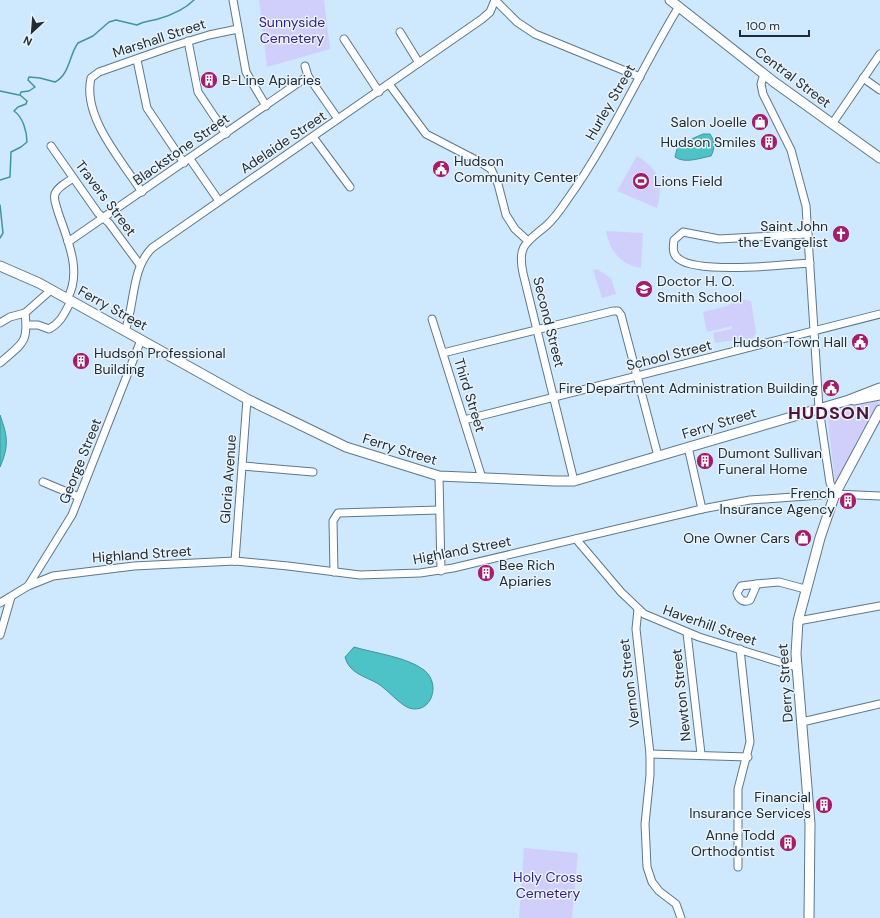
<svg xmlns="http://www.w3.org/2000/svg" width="880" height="918" viewBox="0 0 880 918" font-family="'DM Sans',sans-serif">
<rect width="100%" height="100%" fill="#cee8fd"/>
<g fill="#d0cffc">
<polygon points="259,0 324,0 330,49 267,67"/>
<path d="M637,156C659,170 664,182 657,208L617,191Z"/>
<path d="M606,231L643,233L641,268C621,265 609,250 606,231Z"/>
<polygon points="597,269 611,278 616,294 602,298 593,270"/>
<polygon points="739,298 751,301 756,332 753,338 735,343 734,340 715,343 713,333 732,329 732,326 707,332 703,312 727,306"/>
<polygon points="880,400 856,442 838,481 835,481 827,413"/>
<polygon points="524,848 578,853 572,918 519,918"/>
</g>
<g fill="#4dc2c7" stroke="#40959b">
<path d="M703,134H710C715,141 715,149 711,156C700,158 685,164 675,157L678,145Z"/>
<path d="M0,415C8,437 9,446 0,467Z"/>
<path d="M354,647C374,653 407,657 424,670C442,684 431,715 409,708C399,704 387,689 377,683C364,676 349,673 345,657Z"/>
</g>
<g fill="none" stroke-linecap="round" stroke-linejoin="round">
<g stroke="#40959b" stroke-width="1.5">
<polyline points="0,91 19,95"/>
<path d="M0,180L10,177L11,152L21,147L27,142C27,132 23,117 14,111L18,107L26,104L27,101L20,95L21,92L29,91L35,87L28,80L29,77L40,78L55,82C70,74 69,55 78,43L93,36L109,22L116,20L137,25C144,21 150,21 158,19C172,15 185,9 194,0"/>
<polyline points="0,205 3,233 0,238"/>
</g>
<defs>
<g id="minor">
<polyline points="233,0 246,72 266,106"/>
<polyline points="495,0 517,22 535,34 640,77"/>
<polyline points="400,32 419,63"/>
<polyline points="344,39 379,92"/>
<polyline points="188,41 198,92 226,134"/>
<polyline points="137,60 147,108 184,163"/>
<polyline points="305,66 308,76 338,119"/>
<polyline points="764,74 761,84 763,94 791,150 806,206 819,408 830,483 835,494"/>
<polyline points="863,78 880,90"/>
<polyline points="389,84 426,134 480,162 491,169 498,184 506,215 515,229 528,241"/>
<polyline points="832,124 880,54"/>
<polyline points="313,137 350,187"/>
<polyline points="51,146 98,213 109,223 140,265"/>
<polyline points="190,159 219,201"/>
<path d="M142,192C122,161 82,117 91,78L99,72L173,46L209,35L238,29"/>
<path d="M808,234L719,239L683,232L674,240C673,247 672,255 679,259C698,274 783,265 810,263"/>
<polyline points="68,242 308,76"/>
<path d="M67,299C83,272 67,239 58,212C57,207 53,200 55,194C57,187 68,182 73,178"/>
<polyline points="432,319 482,478"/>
<polyline points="0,323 10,317 25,313 51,290"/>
<path d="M27,325H38L49,329C61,323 65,312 71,301"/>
<path d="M125,331C135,304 131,269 152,248L482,19L490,12L495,0"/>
<polyline points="443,353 613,311 618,311 621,315 658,456"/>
<path d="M0,363C21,344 29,344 25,313"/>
<polyline points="464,420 880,314"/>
<polyline points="688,447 702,509"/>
<polyline points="243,466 313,472"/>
<polyline points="439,476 441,571"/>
<path d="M574,481L523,273C517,245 527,242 546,226C554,219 561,209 567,200C610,140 640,71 678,8"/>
<polyline points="43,482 79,497"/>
<polyline points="576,539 621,592 644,614 699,637 796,667"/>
<polyline points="235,561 247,399"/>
<polyline points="334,572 333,521 338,513 439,510"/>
<path d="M757,584L750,600C744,603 739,600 737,593L741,586Z"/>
<polyline points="757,584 779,582 805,589"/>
<polyline points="28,586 72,515 141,340"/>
<polyline points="0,603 28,586 53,576 134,566 235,561 288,566 360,575 420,573 453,568 702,509 750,500 835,494 880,496"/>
<polyline points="638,609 636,629 650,754 650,775 645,824 647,867 652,882 659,891 676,904 681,918"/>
<polyline points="798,621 880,606"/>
<polyline points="687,633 701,754"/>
<polyline points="0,635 11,597"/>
<polyline points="802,722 880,704"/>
<polyline points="650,754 748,757"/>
<polyline points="738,867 738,789 750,742 740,649"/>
</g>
<g id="major">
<polyline points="670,0 774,82 880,158"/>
<polyline points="0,266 39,283 247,399 346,447 439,476 555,481 574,481 849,400 880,388"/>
<polyline points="854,400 880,395"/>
<polyline points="809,918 810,824 796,654 798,621 820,538 835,494 880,410"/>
</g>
</defs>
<use href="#minor" stroke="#60778a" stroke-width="9"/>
<use href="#major" stroke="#60778a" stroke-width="11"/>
<use href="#minor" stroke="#fff" stroke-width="7"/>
<use href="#major" stroke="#fff" stroke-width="9"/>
</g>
<defs>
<symbol id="building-disc" viewBox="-11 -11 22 22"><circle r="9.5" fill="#a11e6c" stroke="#e8f3fb"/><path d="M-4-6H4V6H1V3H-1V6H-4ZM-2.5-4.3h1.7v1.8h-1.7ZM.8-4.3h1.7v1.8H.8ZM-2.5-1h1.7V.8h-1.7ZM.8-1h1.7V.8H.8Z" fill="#fff"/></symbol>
<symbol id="shop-disc" viewBox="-11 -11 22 22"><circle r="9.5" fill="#a11e6c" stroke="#e8f3fb"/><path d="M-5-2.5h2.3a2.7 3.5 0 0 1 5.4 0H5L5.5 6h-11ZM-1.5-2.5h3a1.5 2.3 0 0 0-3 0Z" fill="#fff"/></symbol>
<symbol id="civic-disc" viewBox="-11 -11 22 22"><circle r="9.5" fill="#a11e6c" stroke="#e8f3fb"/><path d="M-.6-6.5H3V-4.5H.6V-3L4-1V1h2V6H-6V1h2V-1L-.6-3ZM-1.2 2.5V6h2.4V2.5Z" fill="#fff"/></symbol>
<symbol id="stadium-disc" viewBox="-11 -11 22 22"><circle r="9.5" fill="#a11e6c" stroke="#e8f3fb"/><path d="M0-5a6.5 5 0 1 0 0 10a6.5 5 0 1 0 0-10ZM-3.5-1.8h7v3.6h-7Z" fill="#fff"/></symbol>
<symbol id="church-disc" viewBox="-11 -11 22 22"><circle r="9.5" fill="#a11e6c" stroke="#e8f3fb"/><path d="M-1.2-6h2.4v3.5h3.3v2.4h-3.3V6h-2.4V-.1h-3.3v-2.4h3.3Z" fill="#fff"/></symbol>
<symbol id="school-disc" viewBox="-11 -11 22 22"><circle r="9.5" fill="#a11e6c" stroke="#e8f3fb"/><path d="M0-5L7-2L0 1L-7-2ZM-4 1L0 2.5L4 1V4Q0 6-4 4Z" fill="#fff"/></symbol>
</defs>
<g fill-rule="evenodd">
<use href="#building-disc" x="199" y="70" width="20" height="20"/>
<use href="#shop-disc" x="750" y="112" width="20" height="20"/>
<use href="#building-disc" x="759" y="132" width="20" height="20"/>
<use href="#civic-disc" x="431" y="159" width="20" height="20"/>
<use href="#stadium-disc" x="631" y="171" width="20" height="20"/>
<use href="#church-disc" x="831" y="224" width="20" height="20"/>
<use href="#school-disc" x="634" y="279" width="20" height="20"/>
<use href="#civic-disc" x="850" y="332" width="20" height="20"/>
<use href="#building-disc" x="71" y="351" width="20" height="20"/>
<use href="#civic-disc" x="821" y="378" width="20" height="20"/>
<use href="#building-disc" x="695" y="451" width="20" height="20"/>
<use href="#building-disc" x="838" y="491" width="20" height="20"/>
<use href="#shop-disc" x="793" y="528" width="20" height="20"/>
<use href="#building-disc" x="476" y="563" width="20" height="20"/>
<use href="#building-disc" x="814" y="795" width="20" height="20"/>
<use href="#building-disc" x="778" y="833" width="20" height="20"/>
</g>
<g text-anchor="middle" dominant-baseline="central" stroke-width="3" stroke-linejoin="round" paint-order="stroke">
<g font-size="14" fill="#371e85" stroke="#e8f3fb">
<text x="292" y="22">Sunnyside<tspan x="292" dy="16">Cemetery</tspan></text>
<text x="548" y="877">Holy Cross<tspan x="548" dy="16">Cemetery</tspan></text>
</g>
<g font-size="14" fill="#222c34" stroke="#e8f3fb">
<text transform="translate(159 38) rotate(-18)">Marshall Street</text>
<text transform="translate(793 77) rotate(37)">Central Street</text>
<text transform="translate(610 102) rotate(-60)">Hurley Street</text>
<text transform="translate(283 142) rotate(-34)">Adelaide Street</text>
<text transform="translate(181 149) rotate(-35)">Blackstone Street</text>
<text transform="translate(106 198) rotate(53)">Travers Street</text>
<text transform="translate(113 308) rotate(29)">Ferry Street</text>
<text transform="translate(549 322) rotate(76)">Second Street</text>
<text transform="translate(669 355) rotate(-14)">School Street</text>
<text transform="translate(470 395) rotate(73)">Third Street</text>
<text transform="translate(719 423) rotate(-17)">Ferry Street</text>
<text transform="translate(400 449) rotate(17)">Ferry Street</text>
<text transform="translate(80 461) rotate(-68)">George Street</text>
<text transform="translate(228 479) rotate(-86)">Gloria Avenue</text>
<text transform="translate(462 550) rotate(-11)">Highland Street</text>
<text transform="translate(142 554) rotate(-4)">Highland Street</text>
<text transform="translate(710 625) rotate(19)">Haverhill Street</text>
<text transform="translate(629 683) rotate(-97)">Vernon Street</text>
<text transform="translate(785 683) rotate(-94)">Derry Street</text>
<text transform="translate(681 695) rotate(-96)">Newton Street</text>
</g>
<g font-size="14" fill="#222c34" stroke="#e8f3fb" text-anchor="end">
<text x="222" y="80" text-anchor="start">B-Line Apiaries</text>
<text x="747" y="122">Salon Joelle</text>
<text x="756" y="142">Hudson Smiles</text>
<text x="454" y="161" text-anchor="start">Hudson<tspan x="454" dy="16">Community Center</tspan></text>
<text x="654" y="181" text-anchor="start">Lions Field</text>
<text x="828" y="226">Saint John<tspan x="828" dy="16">the Evangelist</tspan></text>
<text x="657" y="281" text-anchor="start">Doctor H. O.<tspan x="657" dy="16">Smith School</tspan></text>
<text x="847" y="342">Hudson Town Hall</text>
<text x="94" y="353" text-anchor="start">Hudson Professional<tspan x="94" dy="16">Building</tspan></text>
<text x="818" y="388">Fire Department Administration Building</text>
<text x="718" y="453" text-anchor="start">Dumont Sullivan<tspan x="718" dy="16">Funeral Home</tspan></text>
<text x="835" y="493">French<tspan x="835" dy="16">Insurance Agency</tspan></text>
<text x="790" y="538">One Owner Cars</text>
<text x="499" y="565" text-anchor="start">Bee Rich<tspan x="499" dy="16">Apiaries</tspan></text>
<text x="811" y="797">Financial<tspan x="811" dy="16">Insurance Services</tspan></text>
<text x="775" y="835">Anne Todd<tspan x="775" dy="16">Orthodontist</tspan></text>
</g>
<g font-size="18" font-weight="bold" letter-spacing="1" fill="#501235" stroke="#e8f3fb">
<text x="829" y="413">HUDSON</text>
</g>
</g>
<g transform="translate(32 32) rotate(206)" stroke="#e8f3fb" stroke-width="3" paint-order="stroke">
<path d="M0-3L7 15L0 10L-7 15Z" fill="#222c34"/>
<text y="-6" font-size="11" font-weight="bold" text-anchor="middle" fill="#222c34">N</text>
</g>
<path d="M740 30v6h69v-6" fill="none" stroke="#222c34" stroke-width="2"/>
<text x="746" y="30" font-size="12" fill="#222c34" stroke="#e8f3fb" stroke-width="3" paint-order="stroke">100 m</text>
</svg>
